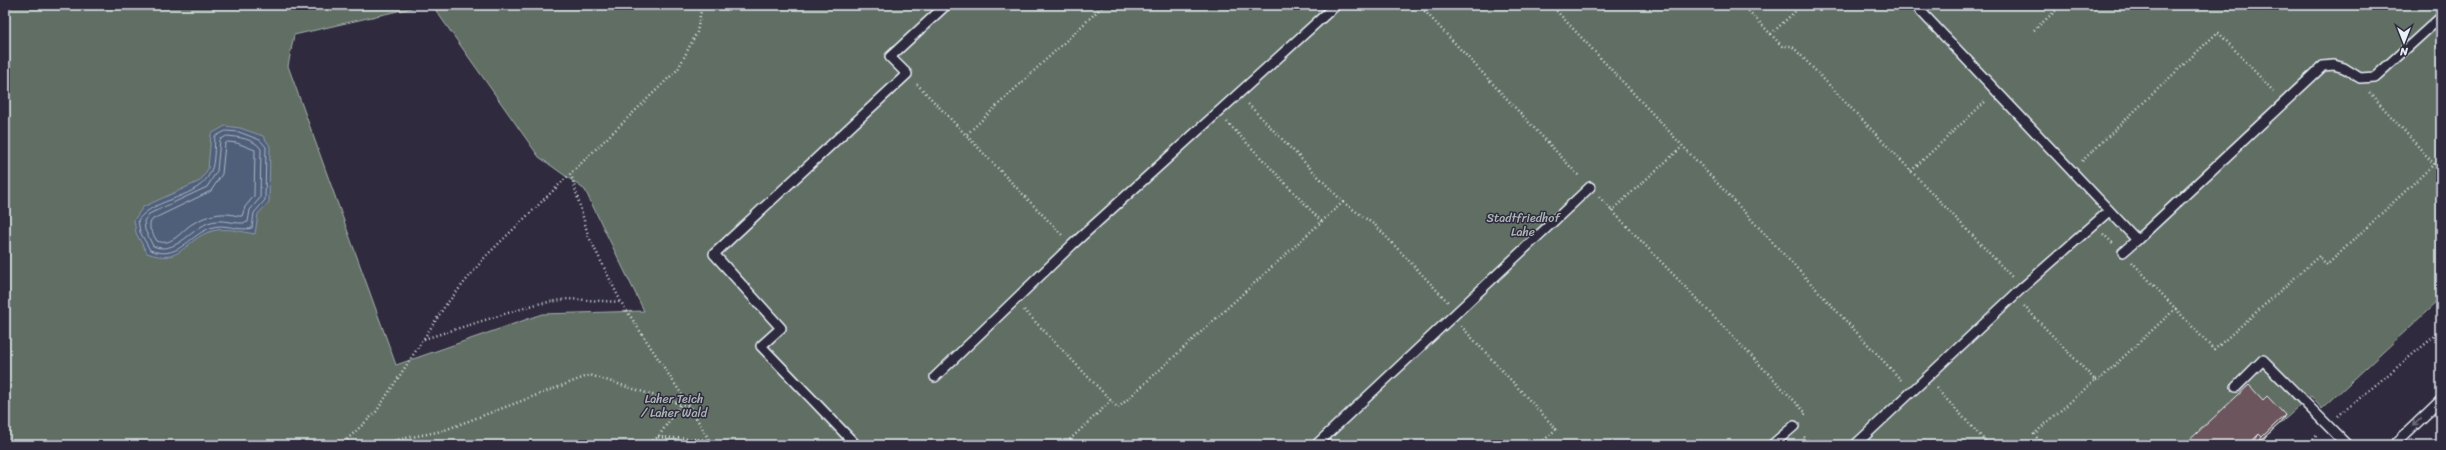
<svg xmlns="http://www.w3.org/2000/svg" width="2446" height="450" viewBox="0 0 2446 450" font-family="Sriracha,sans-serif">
<rect width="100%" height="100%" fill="#2f2a3d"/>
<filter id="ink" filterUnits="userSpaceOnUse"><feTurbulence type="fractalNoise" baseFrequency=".025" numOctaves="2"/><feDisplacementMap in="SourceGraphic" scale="8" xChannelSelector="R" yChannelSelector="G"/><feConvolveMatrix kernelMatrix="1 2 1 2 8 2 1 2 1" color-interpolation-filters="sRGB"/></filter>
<g filter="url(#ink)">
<polygon fill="#616e64" stroke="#a4b0ae" points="5,5 424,5 294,35 288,66 396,365 542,314 644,311 585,190 539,157 432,5 2441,5 2441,298 2322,409 2311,396 2256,445 2254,442 2250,445 5,445"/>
<path fill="#505f7a" stroke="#8d99ac" d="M225,126L240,128L263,136L270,146L269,202L258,214L255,234C242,232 226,227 212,231C184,239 182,266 147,253L136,233L134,220L143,207L200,181L208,169L211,134Z"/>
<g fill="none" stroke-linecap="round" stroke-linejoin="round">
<g stroke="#abb7c6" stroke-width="1">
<path d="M226,131L239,132L260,140L266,147L265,200L254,213L252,228C239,232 224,222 210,228C187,237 178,261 150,250L140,232L138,220C156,196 199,200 211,171C215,162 214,147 215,137Z"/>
<path d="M227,136C238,137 255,139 261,149L260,198L250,210L248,222C236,226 222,217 208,223C189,231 175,255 153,246L145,230L144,221L149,214L207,187L217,171L220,140Z"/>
<path d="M228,142L237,143L255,150L254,196L245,207L242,216C238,217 233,214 227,214C215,213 202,218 192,224C181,231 172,247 157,241L150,229V223L153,219L211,191L222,174L225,144Z"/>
</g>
<defs>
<g id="service">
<polyline points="1915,5 2137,240 2323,66 2334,65 2344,68 2360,78 2375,77 2441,17"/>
<polyline points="2123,252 2137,240"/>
<polyline points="935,377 1072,245 1336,5"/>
<polyline points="2236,387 2263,360 2347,445"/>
<polyline points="856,445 761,346 781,328 714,254 907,74 890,57 946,5"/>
<polyline points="1316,445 1590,187"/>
<polyline points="1772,445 1794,426"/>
<polyline points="1855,445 2022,288 2109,211"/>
<polyline points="2394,445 2441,400"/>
</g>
</defs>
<use href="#service" stroke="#e8f1f8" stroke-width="12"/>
<g stroke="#e8f1f8" stroke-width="2.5" stroke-dasharray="1 3" stroke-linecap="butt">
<polyline points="1419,5 1580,177"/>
<polyline points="1551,5 1903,382"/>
<polyline points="1743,5 1782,46 1792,46 2012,277"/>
<polyline points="2034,30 2062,5"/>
<polyline points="1771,34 1802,5"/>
<polyline points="917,84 1062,235"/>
<polyline points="1227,122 1322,222"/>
<polyline points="967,134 1104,5"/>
<polyline points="2082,161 2218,32 2274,92"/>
<polyline points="1911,171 1986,101"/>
<polyline points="571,174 588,235 621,302 690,407 712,445"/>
<polyline points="1599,197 1806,413 1803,416"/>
<polyline points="1343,202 1376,226 1448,302"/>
<polyline points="1611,211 1682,147"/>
<polyline points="2103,234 2113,243"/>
<polyline points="2132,262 2214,350 2319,256 2327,265 2434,164 2369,92"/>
<polyline points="2024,306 2095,380 2034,434 2043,445"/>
<polyline points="1024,310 1118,408 1343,202 1248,104"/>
<polyline points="1461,326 1556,429 1539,445"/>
<polyline points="424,339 537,304 568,299 621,302"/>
<polyline points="2095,380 2100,379 2176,308"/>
<polyline points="1936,388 1989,445"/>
<polyline points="2338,416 2441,331"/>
<polyline points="658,437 709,440"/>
<polyline points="1804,437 1812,445"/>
<polyline points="2264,438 2270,445"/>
<polyline points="341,445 376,412 445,306 486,256 678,69 697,32 702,5"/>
<polyline points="371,445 442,431 590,375 690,407"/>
<polyline points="646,445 658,437 681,404"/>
<polyline points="1064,445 1111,401"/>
<polyline points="2307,445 2317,435"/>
</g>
<use href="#service" stroke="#2f2a3d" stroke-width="9"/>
</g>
<polygon fill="#5d484f" stroke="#e8f1f8" points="2280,423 2256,445 2254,442 2184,445"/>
<g fill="#4c3b40" stroke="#e8f1f8">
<polygon points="2285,415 2280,423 2256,445 2262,437"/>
<polygon points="2259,434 2254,442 2250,445 2248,445"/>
</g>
<polygon fill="#6c545c" stroke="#e8f1f8" points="2249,385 2263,400 2267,396 2285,415 2262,437 2259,434 2248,445 2184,445"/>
<defs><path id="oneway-shaft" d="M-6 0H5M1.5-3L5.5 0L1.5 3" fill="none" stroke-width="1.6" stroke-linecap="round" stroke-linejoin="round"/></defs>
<use stroke="#70707e" href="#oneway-shaft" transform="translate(2417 422) rotate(136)"/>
</g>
<g text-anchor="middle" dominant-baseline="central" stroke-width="3" stroke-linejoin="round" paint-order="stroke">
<g font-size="12" fill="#abb6b5" stroke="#2f2a3d">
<text x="1523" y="218">Stadtfriedhof<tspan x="1523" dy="14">Lahe</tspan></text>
<text x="674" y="399">Laher Teich<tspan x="674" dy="14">/ Laher Wald</tspan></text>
</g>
</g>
<rect width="2446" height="450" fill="none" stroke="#2f2a3d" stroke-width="20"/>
<rect x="10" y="10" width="2426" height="430" fill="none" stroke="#e8f1f8" stroke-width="1.5" filter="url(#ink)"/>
<g transform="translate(2404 42) rotate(180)" stroke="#2f2a3d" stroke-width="3" paint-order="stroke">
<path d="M0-3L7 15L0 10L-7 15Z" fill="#e8f1f8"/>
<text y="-6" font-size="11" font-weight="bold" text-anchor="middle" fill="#e8f1f8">N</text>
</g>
</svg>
